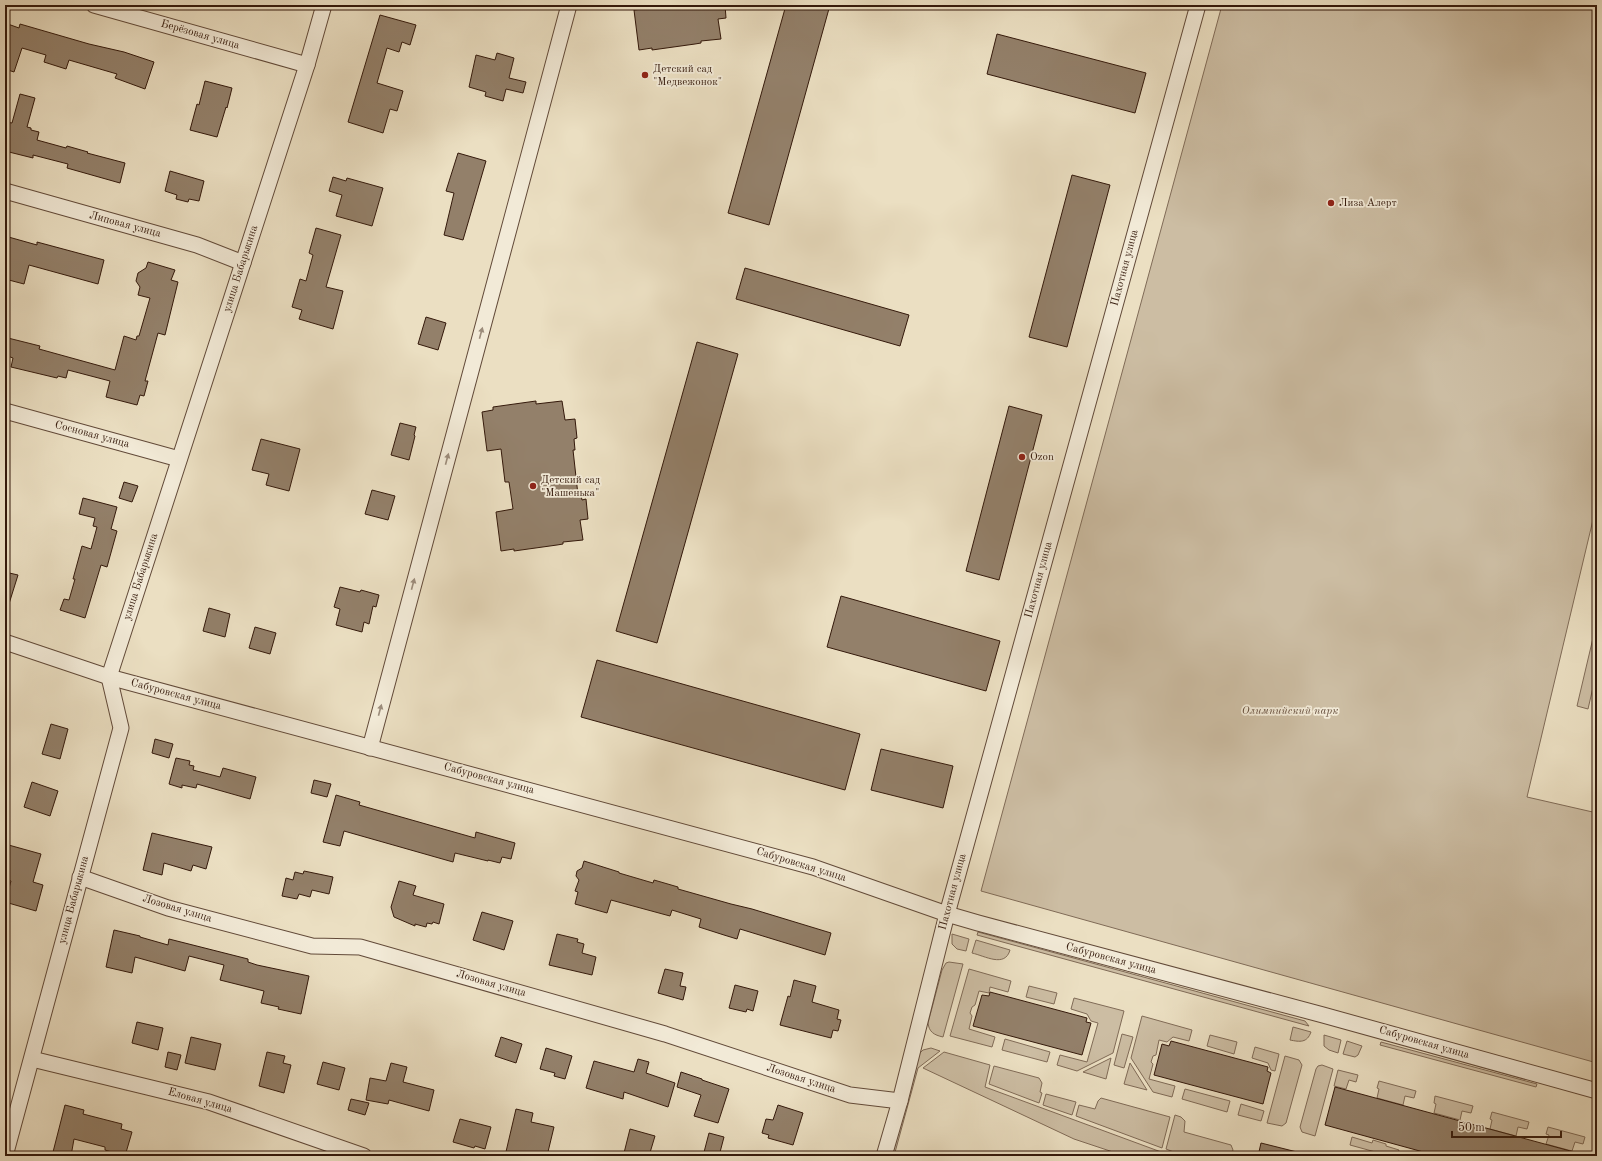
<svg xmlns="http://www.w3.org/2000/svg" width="1602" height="1161" viewBox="0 0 1602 1161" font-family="'Old Standard TT',serif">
<rect width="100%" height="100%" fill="#ebdfc2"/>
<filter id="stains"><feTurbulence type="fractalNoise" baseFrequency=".005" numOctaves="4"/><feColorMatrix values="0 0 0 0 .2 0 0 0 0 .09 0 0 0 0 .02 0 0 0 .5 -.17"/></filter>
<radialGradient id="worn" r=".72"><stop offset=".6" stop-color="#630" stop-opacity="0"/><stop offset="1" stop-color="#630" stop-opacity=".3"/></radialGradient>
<g fill="#ccbda3" stroke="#806b57">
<polygon points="1222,5 1597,5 1597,503 1527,797 1597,813 1597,1063 981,891"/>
<polygon points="1597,621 1597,670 1588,709 1577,706"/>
<polygon points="978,932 1305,1021 1309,1026 977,935"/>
<polygon points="952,934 969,939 966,951 957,949 952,944"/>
<path d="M976,940L1010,950C1005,968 985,956 972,953Z"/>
<path d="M949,962L963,964L943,1037C934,1035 929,1032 928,1023L942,970L946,963Z"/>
<polygon points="969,969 1011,981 1008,992 990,987 989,993 979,991 975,1005 972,1007 970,1013 972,1016 969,1029 995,1037 992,1047 950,1036"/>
<polygon points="1029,986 1057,993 1054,1004 1026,997"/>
<polygon points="1074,998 1124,1011 1113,1053 1077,1071 1057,1065 1060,1055 1087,1062 1098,1023 1091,1021 1087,1014 1071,1009"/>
<polygon points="1142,1016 1192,1030 1189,1041 1173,1037 1167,1042 1159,1040 1156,1055 1153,1056 1151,1062 1153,1064 1149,1079 1175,1086 1172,1097 1153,1092 1131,1058"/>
<path d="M1293,1027L1311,1032C1307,1043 1300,1042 1290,1040Z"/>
<polygon points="1122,1034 1133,1037 1124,1068 1114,1065"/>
<polygon points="1210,1035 1237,1042 1234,1054 1207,1046"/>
<polygon points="1324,1035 1341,1040 1338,1053 1329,1050 1324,1046"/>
<polygon points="1005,1039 1050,1052 1047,1062 1002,1050"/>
<polygon points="1347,1041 1362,1046 1358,1055 1355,1057 1343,1054"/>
<polygon points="1381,1042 1537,1084 1536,1087 1380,1045"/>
<polygon points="1255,1047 1279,1054 1275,1071 1271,1070 1268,1063 1252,1058"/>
<polygon points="931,1048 940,1051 918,1068 894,1156 892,1156 919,1054 923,1050"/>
<polygon points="944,1052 990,1065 985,1087 1172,1156 1125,1156 1074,1139 923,1068"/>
<polygon points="1285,1056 1299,1060 1302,1065 1286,1123 1282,1126 1267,1123"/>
<polygon points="1111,1058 1106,1079 1083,1072"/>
<polygon points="1130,1063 1147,1090 1124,1084"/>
<polygon points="1322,1065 1333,1069 1315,1136 1302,1132 1300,1127 1316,1069 1318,1066"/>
<polygon points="994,1066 1039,1078 1042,1083 1040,1092 1042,1093 1039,1103 989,1084"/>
<polygon points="1338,1070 1358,1075 1356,1082 1349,1080 1346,1089 1334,1086"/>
<polygon points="1379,1081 1416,1091 1414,1098 1405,1096 1403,1105 1377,1098 1379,1089 1377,1088"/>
<polygon points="1185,1089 1230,1101 1227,1112 1182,1099"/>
<polygon points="1046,1094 1076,1102 1072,1115 1043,1105"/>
<polygon points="1435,1096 1473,1106 1471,1113 1462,1111 1460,1120 1434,1113 1436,1104 1434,1103"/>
<polygon points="1101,1098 1170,1117 1162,1148 1076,1116 1079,1105 1095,1109 1098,1101"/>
<polygon points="1241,1104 1264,1111 1261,1121 1238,1115"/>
<polygon points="1492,1112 1529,1122 1527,1129 1518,1127 1516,1136 1490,1129 1492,1120 1490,1119"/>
<polygon points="1175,1115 1181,1117 1185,1121 1184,1132 1231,1145 1233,1150 1231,1156 1184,1156 1166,1149"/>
<polygon points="1548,1127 1585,1137 1583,1144 1575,1142 1572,1151 1546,1144 1549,1135 1546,1134"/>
<polygon points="1352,1137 1372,1143 1373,1140 1386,1144 1386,1146 1399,1150 1397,1156 1390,1156 1350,1145"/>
</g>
<g fill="#93806a" stroke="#34190b">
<polygon points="660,5 725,5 726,18 718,19 721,39 701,41 701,43 695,44 652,50 652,48 639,50 634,10 660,7"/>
<polygon points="786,5 830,5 769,225 728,213"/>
<polygon points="380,15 416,25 410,45 402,42 399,52 387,48 377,83 403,91 397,111 390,109 383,133 348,122"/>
<polygon points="5,23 19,28 20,24 89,44 124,52 154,62 145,89 115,78 117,74 69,60 66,69 44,62 46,55 22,48 14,72 5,69"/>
<polygon points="997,34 1146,73 1135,113 987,74"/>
<polygon points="497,53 514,58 509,78 526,82 523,93 506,89 503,101 485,96 486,92 469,87 476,55 495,60"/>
<polygon points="205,81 232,88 227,108 226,107 217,137 190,130 197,104 199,105"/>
<polygon points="20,94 35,98 27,127 31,128 31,130 39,132 37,140 66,148 67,146 88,152 87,153 125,163 120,183 67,168 68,164 33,155 33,158 5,151 5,122 12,123"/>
<polygon points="458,153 486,161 463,240 444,235 454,193 446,191"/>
<polygon points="170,171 204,181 199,201 189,199 188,202 176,199 177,195 165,191"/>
<polygon points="1072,175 1110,185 1067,347 1029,337"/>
<polygon points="333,177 346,181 347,178 383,188 372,226 336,216 342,195 329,191"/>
<polygon points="316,228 341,235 326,287 343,291 333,329 299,319 302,310 292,307 300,279 306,281 313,255 309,253"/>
<polygon points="5,236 37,245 37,242 104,260 98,284 29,265 24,284 5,279"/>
<polygon points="148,262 175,270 171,280 178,282 165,335 158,333 145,381 148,381 144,396 140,395 137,405 106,397 110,381 68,370 66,378 58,376 57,378 11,367 13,358 5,355 8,338 40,346 39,349 115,370 124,336 136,340 137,336 139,336 150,298 138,295 140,287 136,281 138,273 146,268"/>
<polygon points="745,268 909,315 900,346 736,299"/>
<polygon points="426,317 446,323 438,350 418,344"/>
<polygon points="697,342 738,354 657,643 616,631"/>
<polygon points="536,401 536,404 562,401 565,420 575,419 577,438 574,439 575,450 573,450 578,495 581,495 582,500 586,499 588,519 580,520 583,540 563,542 563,544 557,545 514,551 514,549 501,551 496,512 513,509 509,482 505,482 501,449 487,451 482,412 493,410 493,407"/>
<polygon points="1009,406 1042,415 999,580 966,571"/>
<polygon points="400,423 416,427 414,435 415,436 409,460 391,455"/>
<polygon points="261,439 300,449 289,491 266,485 269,474 252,470"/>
<polygon points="124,482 138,486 132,502 119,498"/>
<polygon points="372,490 395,496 388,520 365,514"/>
<polygon points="83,498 117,507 111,529 117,531 107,567 101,565 85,618 60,610 64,599 69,600 75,579 73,579 82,546 91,549 97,527 93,526 95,518 79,514"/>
<polygon points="5,572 18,575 8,607 5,607"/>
<polygon points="340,587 360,592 361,590 379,595 376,607 373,606 369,624 364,622 362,632 336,625 340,609 334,607"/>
<polygon points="841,596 1000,641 986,691 827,647"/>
<polygon points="209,608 230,614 225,637 203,631"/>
<polygon points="255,627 276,633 270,654 249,648"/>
<polygon points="597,660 860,734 845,790 581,717"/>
<polygon points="51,724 68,729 60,759 42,754"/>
<polygon points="155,739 173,744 169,758 152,753"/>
<polygon points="881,749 953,766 943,808 871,790"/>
<polygon points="176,758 190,761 189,765 194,766 193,770 220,777 223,768 256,777 250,799 197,784 196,788 182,785 182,788 169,784"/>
<polygon points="314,780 331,784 327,797 311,793"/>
<polygon points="32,782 58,791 50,816 24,807"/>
<polygon points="336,795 360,802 359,805 475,838 476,832 515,843 511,859 502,857 500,863 488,860 488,861 455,853 453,862 344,831 340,846 323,842"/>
<polygon points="152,833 212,847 206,869 193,865 191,871 164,863 162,875 143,870"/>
<polygon points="5,844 41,854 33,882 43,885 36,911 5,902 11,881 5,879"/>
<polygon points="584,861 619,872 619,873 653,883 654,880 678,887 678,889 731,904 752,909 831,933 825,955 740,929 737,939 724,935 699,927 701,919 672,910 670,916 611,900 607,913 575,904 578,892 575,891 579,880 576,876 577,871 582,868"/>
<polygon points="304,871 333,877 329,894 312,890 310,897 299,894 297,899 282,896 286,878 293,880 295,872 303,874"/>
<polygon points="399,881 416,886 413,895 444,904 439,924 433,922 432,924 427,923 426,927 415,924 415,926 394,917 391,907"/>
<polygon points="482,912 513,921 504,950 473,940"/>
<polygon points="114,930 140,936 140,937 168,945 169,939 248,959 248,962 257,965 309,976 301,1014 278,1009 279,1007 261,1003 264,991 220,980 224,965 189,956 185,971 135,957 132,973 106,967"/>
<polygon points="557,934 578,939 577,942 584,944 582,953 596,957 592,975 549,965"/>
<polygon points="665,969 683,973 680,986 686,987 683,1000 658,993"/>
<polygon points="794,980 816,986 812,1002 839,1010 837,1019 841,1020 838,1031 833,1030 831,1038 780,1025 788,996 790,997"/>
<polygon points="735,985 758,991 753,1011 747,1009 746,1012 729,1008"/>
<polygon points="990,992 1087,1018 1086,1022 1091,1023 1082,1055 973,1026 982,995 989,996"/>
<polygon points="137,1022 163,1028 158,1050 132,1043"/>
<polygon points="191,1037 221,1044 215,1070 185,1063"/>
<polygon points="501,1037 522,1044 516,1063 495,1056"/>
<polygon points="1171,1041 1268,1067 1267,1071 1271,1073 1263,1104 1154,1075 1162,1044 1169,1046"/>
<polygon points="546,1048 572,1056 565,1079 554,1076 555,1073 540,1069"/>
<polygon points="168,1052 181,1055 177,1070 165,1067"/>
<polygon points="267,1052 285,1056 283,1063 291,1065 284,1093 259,1086"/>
<polygon points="638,1059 649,1062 646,1073 675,1083 668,1107 624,1092 623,1099 586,1088 594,1061 634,1072"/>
<polygon points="323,1062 345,1068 339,1090 317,1084"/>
<polygon points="391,1063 407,1067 403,1082 434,1090 429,1111 389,1100 388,1104 366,1100 370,1078 386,1081"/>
<polygon points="681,1072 702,1079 702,1080 729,1089 718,1123 694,1116 701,1095 677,1087"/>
<polygon points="1335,1087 1574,1152 1573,1156 1438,1156 1325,1125"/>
<polygon points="351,1099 369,1103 365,1115 348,1110"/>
<polygon points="65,1105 84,1110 83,1114 122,1124 121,1129 132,1132 125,1156 105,1150 105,1147 74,1139 71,1156 52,1156"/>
<polygon points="778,1105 803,1113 793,1145 768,1138 769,1135 762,1133 766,1119 773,1120"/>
<polygon points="516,1109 533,1113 531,1122 554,1127 547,1156 505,1156"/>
<polygon points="460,1119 491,1127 485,1149 475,1146 474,1148 453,1142"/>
<polygon points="630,1129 655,1136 649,1156 635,1156 624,1153"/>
<polygon points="709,1133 724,1137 719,1156 703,1156"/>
<polygon points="1261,1143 1297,1152 1296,1156 1258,1156"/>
</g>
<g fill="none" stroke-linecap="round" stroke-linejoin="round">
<defs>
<g id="minor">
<polyline points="94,5 307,65"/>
<polyline points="5,191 197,245 243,263"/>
<polyline points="5,411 179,459"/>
<polyline points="5,642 109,677 813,867 947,914 978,923 1323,1015 1597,1091"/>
<polyline points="370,748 569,5"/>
<polyline points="80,877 168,908 312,946 360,947 665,1034 850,1095 900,1101"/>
<polyline points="32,1059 209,1102 364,1156"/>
<polyline points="5,1156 121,728 109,677 307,65 324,5"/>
<polyline points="884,1156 900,1101 947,914 1198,5"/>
</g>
</defs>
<use href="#minor" stroke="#624a39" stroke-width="17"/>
<use href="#minor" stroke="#f2ead7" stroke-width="15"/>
</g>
<defs><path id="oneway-solid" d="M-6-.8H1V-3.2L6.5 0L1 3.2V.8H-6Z"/></defs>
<g fill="#9c8c7b">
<use href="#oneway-solid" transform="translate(481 333) rotate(-75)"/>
<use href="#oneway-solid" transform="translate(447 459) rotate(-75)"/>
<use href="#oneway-solid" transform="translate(413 584) rotate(-75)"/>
<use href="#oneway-solid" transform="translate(380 710) rotate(-75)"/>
</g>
<g fill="#8f2418" stroke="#f2ead7" stroke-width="1.5">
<circle cx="645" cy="75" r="4"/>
<circle cx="1331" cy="203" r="4"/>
<circle cx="1022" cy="457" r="4"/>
<circle cx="533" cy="486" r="4"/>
</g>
<g text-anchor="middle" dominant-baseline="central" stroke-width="3.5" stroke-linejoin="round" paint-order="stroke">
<g font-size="11" fill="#34190b" stroke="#f2ead7">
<text transform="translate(200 35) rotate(16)">Берёзовая улица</text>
<text transform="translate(125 225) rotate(15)">Липовая улица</text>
<text transform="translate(1125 268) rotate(-75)">Пахотная улица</text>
<text transform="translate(241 269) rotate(-72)">улица Бабарыкина</text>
<text transform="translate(92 435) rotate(15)">Сосновая улица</text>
<text transform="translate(141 577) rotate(-72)">улица Бабарыкина</text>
<text transform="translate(1039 580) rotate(-75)">Пахотная улица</text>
<text transform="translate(176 695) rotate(15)">Сабуровская улица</text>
<text transform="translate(489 779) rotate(15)">Сабуровская улица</text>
<text transform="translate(801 865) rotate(17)">Сабуровская улица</text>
<text transform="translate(953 892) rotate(-75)">Пахотная улица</text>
<text transform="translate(74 900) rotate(-75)">улица Бабарыкина</text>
<text transform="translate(177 909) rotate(17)">Лозовая улица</text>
<text transform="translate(1111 959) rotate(15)">Сабуровская улица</text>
<text transform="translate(491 984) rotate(16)">Лозовая улица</text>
<text transform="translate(1424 1043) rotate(16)">Сабуровская улица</text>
<text transform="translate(801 1079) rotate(18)">Лозовая улица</text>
<text transform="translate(200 1101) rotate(16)">Еловая улица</text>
</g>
<g font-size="11" fill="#34190b" stroke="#f2ead7" text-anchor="start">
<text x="653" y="69">Детский сад<tspan x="653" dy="13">"Медвежонок"</tspan></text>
<text x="1339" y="203">Лиза Алерт</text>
<text x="1030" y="457">Ozon</text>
<text x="541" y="480">Детский сад<tspan x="541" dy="13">"Машенька"</tspan></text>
</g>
<g font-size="11" font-style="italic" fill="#624a39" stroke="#f2ead7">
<text x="1290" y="711">Олимпийский парк</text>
</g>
</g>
<rect width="1602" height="1161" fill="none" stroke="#ebdfc2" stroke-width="20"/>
<rect x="6" y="6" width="1590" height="1149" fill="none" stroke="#34190b" stroke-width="2"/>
<rect x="10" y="10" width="1582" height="1141" fill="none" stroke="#34190b"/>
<path d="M1452 1131v6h109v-6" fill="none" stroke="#34190b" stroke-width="2"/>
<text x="1458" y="1131" font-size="12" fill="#34190b" stroke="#f2ead7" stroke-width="3" paint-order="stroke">50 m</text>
<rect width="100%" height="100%" filter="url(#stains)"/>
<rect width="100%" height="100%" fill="url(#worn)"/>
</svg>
